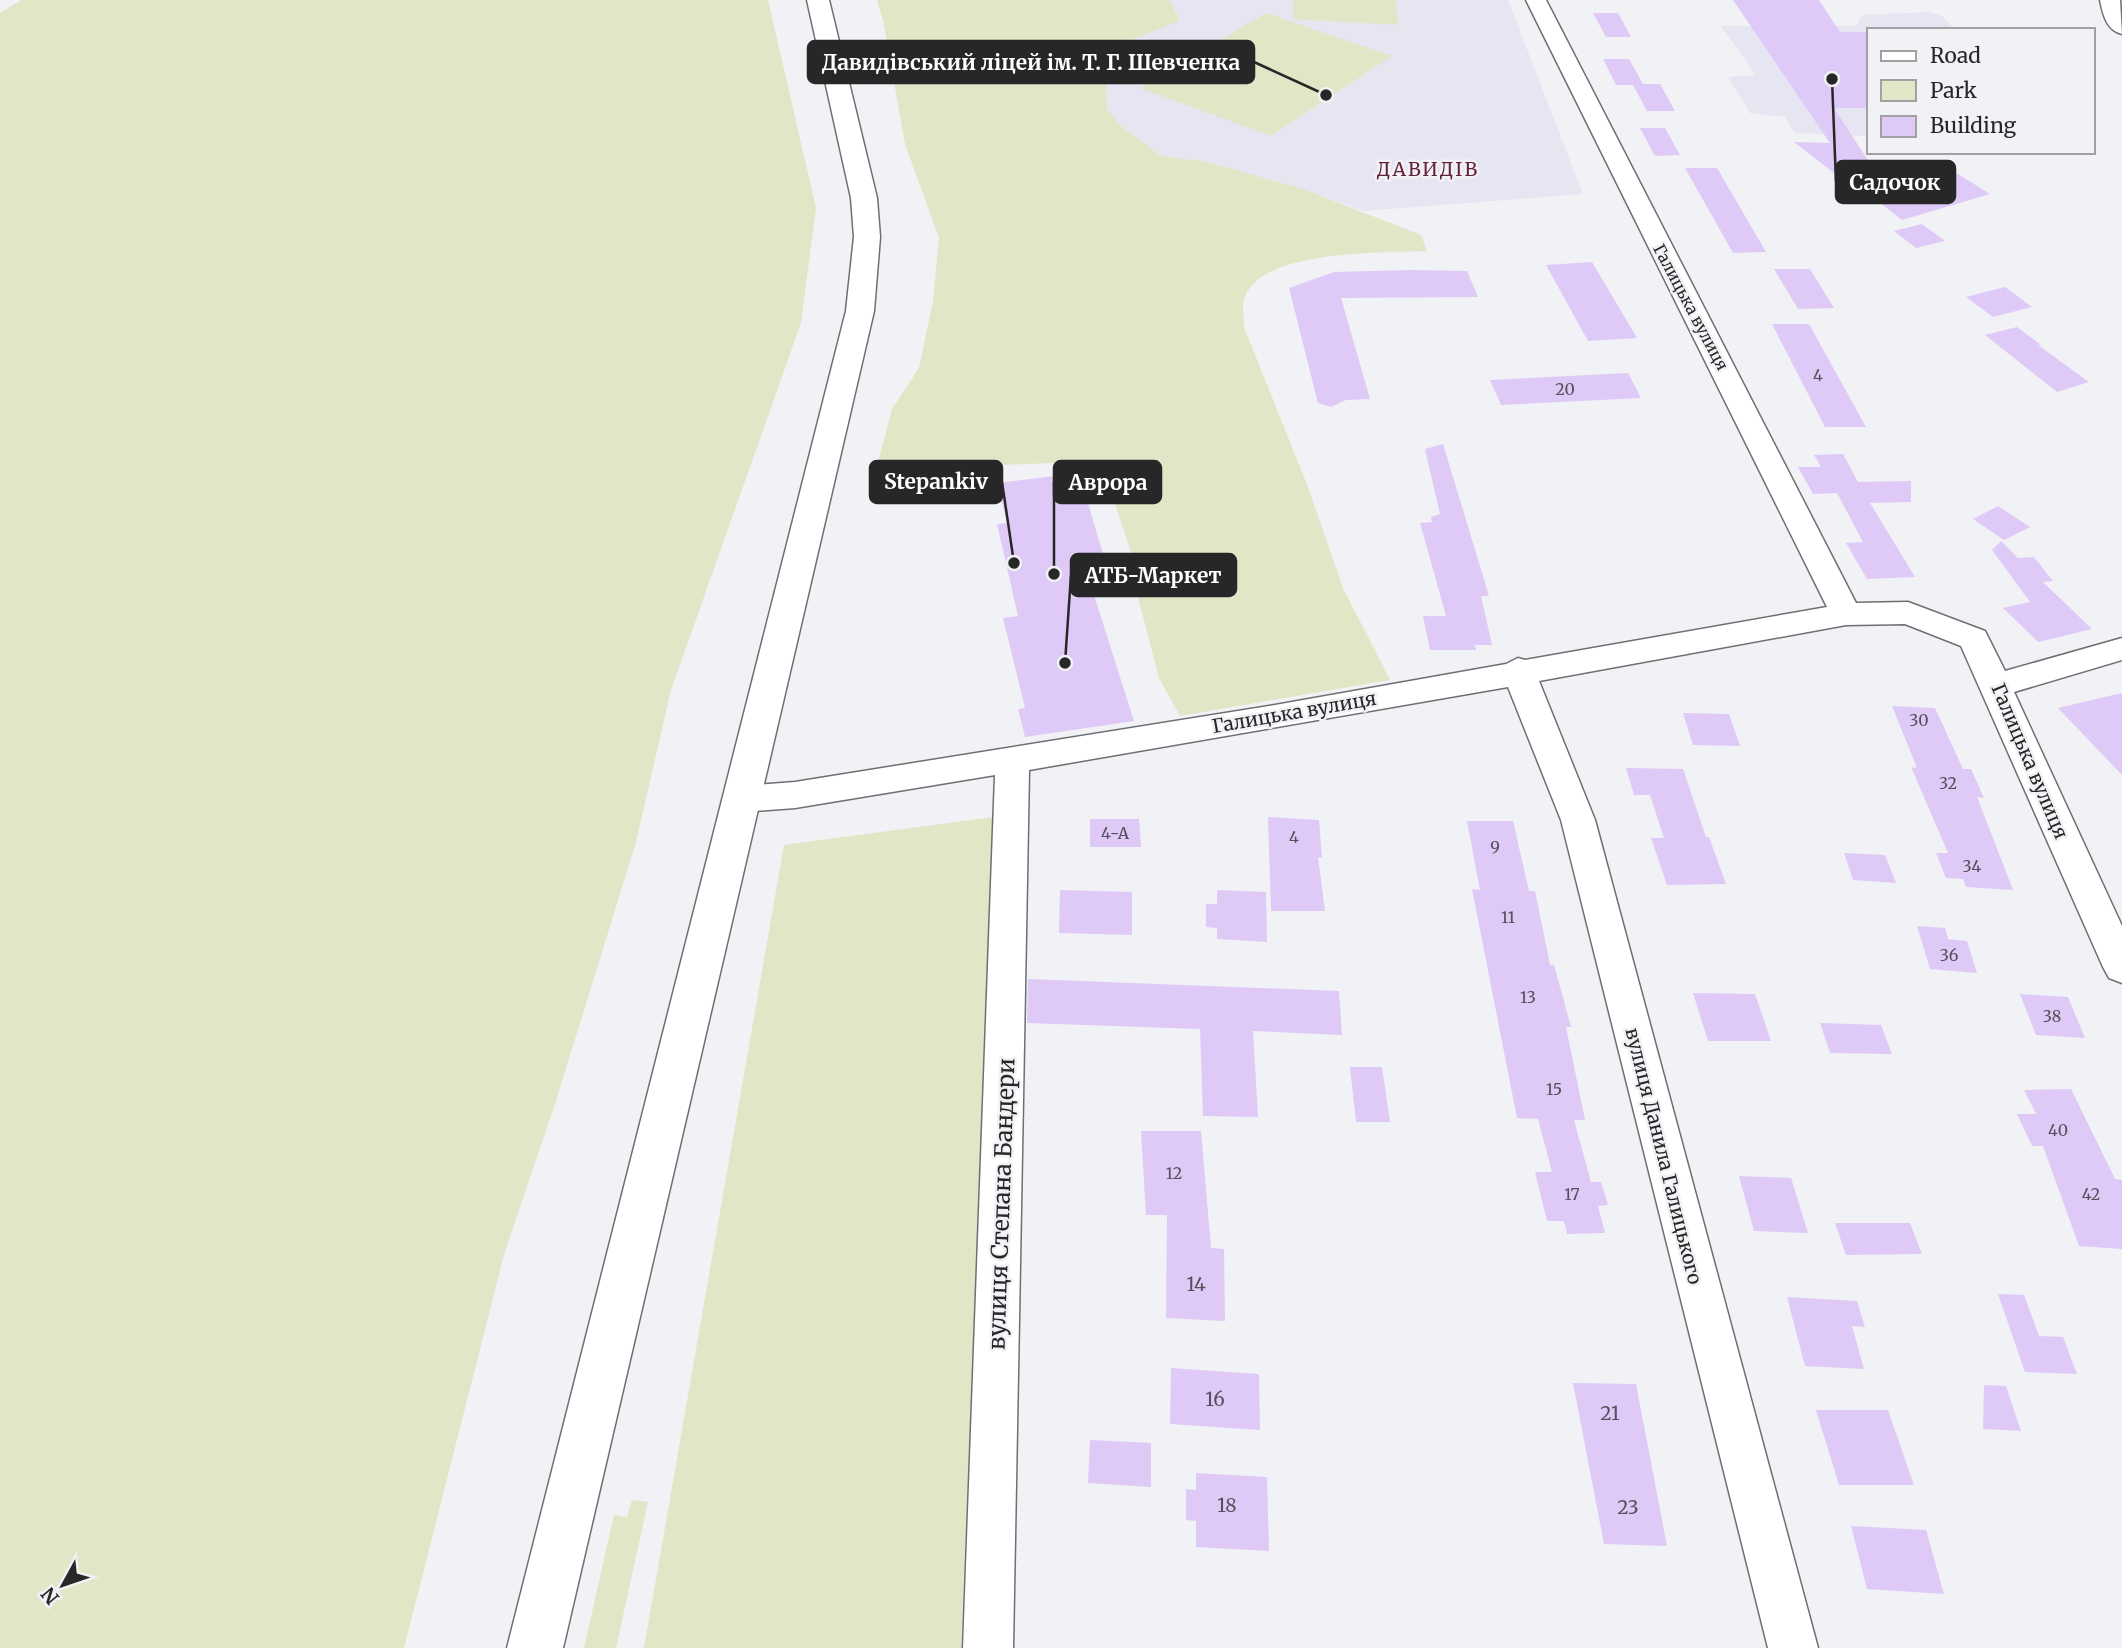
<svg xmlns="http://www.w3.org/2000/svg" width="2122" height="1648" viewBox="0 0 2122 1648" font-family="Merriweather,serif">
<rect width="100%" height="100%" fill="#f1f2f5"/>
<g fill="#e5e6f1">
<polygon points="1170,0 1508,0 1583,194 1363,211 1306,190 1209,162 1161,156 1120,125 1107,109 1106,81 1113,47 1178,21"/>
<polygon points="1929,12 1942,16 1955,30 1868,30 1868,136 1795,133 1785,117 1750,113 1728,77 1756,75 1721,26 1856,26 1862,15"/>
</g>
<g fill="#e0e6c6">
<polygon points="21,0 768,0 816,208 801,323 671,690 636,842 555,1104 505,1251 404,1648 0,1648 0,13"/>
<path d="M877,0H1170L1179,21L1113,47L1106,81L1107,109L1120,125L1161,156L1209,162L1306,190L1421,235L1427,251C1384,253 1257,249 1244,300C1242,308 1244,320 1244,327L1308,487L1343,588L1390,680L1180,716L1159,678L1133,578L1135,564L1101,461L876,470L892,409L919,368L933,301L939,238L905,144L883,20Z"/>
<polygon points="1293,0 1396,0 1398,25 1293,19"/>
<polygon points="1266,13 1392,56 1271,136 1140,88"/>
<polygon points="994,817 961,1648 644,1648 784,845"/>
<polygon points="632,1500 648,1502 616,1648 584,1648 614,1515 627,1517"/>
</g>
<g fill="#dfc9f7">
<polygon points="1733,0 1819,0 1840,32 1868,32 1868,108 1834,108 1879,177 1939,162 1990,194 1902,220 1857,185 1851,186 1794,142 1830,143"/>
<polygon points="1593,13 1618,13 1631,37 1606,37"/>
<polygon points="1603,59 1629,59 1643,84 1660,84 1675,111 1647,111 1633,85 1616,85"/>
<polygon points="1640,128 1665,128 1680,155 1655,156"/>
<polygon points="1685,168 1717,168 1766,252 1733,253"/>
<polygon points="1922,224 1945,241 1916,248 1894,231"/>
<polygon points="1592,262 1637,338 1588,341 1546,265"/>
<polygon points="1774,269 1810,269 1834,308 1798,309"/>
<polygon points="1412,270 1467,271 1478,297 1341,298 1370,399 1346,400 1331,407 1318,403 1289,288 1334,272"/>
<polygon points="2005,287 2032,307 1993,317 1966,297"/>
<polygon points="1772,324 1809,324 1866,427 1825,427"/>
<polygon points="2017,327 2041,345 2038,345 2089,382 2057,392 1985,335"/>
<polygon points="1628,373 1641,398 1501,405 1490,380"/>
<polygon points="1443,444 1489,596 1481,596 1492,645 1475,645 1476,650 1430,650 1423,616 1446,616 1420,523 1432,522 1431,517 1440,514 1425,449"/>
<polygon points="1843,454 1858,482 1911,481 1911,502 1870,503 1915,577 1867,579 1846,543 1863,542 1837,493 1813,494 1798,467 1821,467 1814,455"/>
<polygon points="1079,473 1109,574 1088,576 1134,721 1025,737 1018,709 1025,708 1003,618 1018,616 997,524 1007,523 997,483"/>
<polygon points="1998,506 2030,527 2004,540 1973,519"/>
<polygon points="2001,541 2018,558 2034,557 2053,581 2043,582 2092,629 2038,642 2003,608 2030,602 1992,550"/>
<polygon points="2122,693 2122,775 2058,708"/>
<polygon points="1892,706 1935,708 1963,769 1971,769 1984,798 1977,797 2013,890 1966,887 1963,879 1946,878 1936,853 1948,853 1911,767 1917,768"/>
<polygon points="1683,713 1729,714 1740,746 1693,745"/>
<polygon points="1626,768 1683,769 1706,837 1709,837 1726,884 1667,885 1651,838 1664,838 1650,795 1634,795"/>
<polygon points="1268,817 1319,820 1322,858 1318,857 1325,911 1271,911"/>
<polygon points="1090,819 1139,819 1141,847 1090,847"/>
<polygon points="1467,821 1513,821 1529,891 1535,891 1550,965 1554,965 1571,1027 1566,1027 1585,1120 1574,1120 1591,1182 1601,1182 1608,1205 1598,1206 1605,1233 1567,1234 1564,1221 1547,1221 1535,1172 1552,1172 1538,1119 1517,1118 1472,889 1480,890"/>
<polygon points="1844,853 1885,855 1896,883 1853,880"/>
<polygon points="1060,890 1132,892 1132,935 1059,933"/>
<polygon points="1217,890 1266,892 1267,942 1217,939 1217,928 1206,927 1206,904 1217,904"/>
<polygon points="1917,926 1945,928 1948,939 1967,941 1977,973 1930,969"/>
<polygon points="1028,979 1339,991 1342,1035 1253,1031 1258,1117 1203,1116 1200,1029 1027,1023"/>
<polygon points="1693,993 1755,994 1771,1041 1708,1041"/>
<polygon points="2020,994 2068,997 2085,1038 2036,1035"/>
<polygon points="1820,1023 1881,1025 1892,1054 1830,1053"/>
<polygon points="1350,1067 1382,1067 1390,1122 1356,1122"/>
<polygon points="2071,1089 2115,1179 2122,1180 2122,1249 2079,1246 2043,1146 2032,1146 2017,1114 2036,1114 2024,1090"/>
<polygon points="1141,1131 1201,1131 1211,1248 1224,1249 1225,1321 1166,1318 1167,1215 1146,1215"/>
<polygon points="1739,1176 1791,1178 1808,1233 1754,1231"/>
<polygon points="1835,1223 1910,1223 1922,1254 1846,1255"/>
<polygon points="1998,1294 2024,1295 2039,1336 2063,1337 2077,1374 2025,1372"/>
<polygon points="1787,1297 1857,1301 1865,1327 1852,1326 1864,1369 1805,1366"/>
<polygon points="1171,1368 1259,1374 1260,1430 1170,1424"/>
<polygon points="1573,1383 1636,1384 1667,1546 1604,1544"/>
<polygon points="1984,1385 2006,1386 2021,1431 1983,1429"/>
<polygon points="1816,1410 1888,1410 1914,1485 1839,1485"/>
<polygon points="1090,1440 1151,1443 1151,1487 1088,1483"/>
<polygon points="1196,1473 1267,1477 1269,1551 1196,1547 1196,1521 1186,1520 1186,1489 1196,1490"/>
<polygon points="1851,1526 1926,1530 1944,1594 1867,1589"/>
</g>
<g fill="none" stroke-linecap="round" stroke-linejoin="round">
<defs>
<g id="minor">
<polygon points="1526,0 1546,0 1856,603 1908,602 1985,631 2005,671 2122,638 2122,660 2014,692 2122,926 2122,983 2109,978 2103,967 1961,646 1905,624 1846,625 1539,681 1595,820 1818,1648 1768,1648 1561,820 1508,687 1029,770 1013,1648 963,1648 995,775 795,808 741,812 729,808 724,799 729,790 741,786 795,782 1275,705 1506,664 1518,658 1525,660 1827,607"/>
<path d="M2100,0H2120L2122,34C2106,30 2103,14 2100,0Z"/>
</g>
<polygon id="primary" points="807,0 829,0 877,198 880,237 874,311 563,1648 507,1648 846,311 854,237 851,198"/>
</defs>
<use href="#minor" stroke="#6e6f72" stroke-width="3"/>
<use href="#primary" stroke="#6e6f72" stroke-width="3"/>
<use href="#minor" fill="#fff" fill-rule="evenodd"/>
<use href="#primary" fill="#fff" fill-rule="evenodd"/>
</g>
<g text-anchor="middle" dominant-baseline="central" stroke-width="5" stroke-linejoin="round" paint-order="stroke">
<g font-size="16" fill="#272728" stroke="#f1f2f5">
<text transform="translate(1691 307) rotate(62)">Галицька вулиця</text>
</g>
<g font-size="16" fill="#55505c">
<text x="1818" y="375">4</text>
<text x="1565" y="389">20</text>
<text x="1919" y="720">30</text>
<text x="1948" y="783">32</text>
<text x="1115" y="833">4-А</text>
<text x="1294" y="837">4</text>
<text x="1495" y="847">9</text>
<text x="1972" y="866">34</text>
<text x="1508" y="917">11</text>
<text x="1949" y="955">36</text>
<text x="1528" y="997">13</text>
<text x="2052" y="1016">38</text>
<text x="1554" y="1089">15</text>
<text x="2058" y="1130">40</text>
<text x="1174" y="1173">12</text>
<text x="1572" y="1194">17</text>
<text x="2091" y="1194">42</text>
</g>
<g font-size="19" letter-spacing="2" fill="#65223a" stroke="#f1f2f5">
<text x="1428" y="169">ДАВИДІВ</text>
</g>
<g font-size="19" fill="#272728" stroke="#f1f2f5">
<text transform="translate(1294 712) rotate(-10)">Галицька вулиця</text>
<text transform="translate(2030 761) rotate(67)">Галицька вулиця</text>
<text transform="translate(1664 1156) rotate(76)">вулиця Данила Галицького</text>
</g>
<g font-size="19" fill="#55505c">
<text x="1196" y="1284">14</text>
<text x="1215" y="1399">16</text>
<text x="1610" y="1413">21</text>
<text x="1227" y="1505">18</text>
<text x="1628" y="1507">23</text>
</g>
<g font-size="23" fill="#272728" stroke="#f1f2f5">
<text transform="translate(1001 1204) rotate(-88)">вулиця Степана Бандери</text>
</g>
</g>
<path fill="none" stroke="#272728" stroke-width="2.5" d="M1326 95L1254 62M1832 79L1836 182M1014 563L1002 482M1054 574L1054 482M1065 663L1071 575"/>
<g fill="#272728" stroke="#f1f2f5" stroke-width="2.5">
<circle cx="1326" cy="95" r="7"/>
<circle cx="1832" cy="79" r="7"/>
<circle cx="1014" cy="563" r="7"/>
<circle cx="1054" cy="574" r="7"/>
<circle cx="1065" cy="663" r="7"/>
</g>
<g fill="#272728" stroke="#272728" stroke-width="2.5">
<rect x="808" y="41" width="446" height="42" rx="7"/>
<rect x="1836" y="161" width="119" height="42" rx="7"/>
<rect x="870" y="461" width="132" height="42" rx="7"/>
<rect x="1054" y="461" width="107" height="42" rx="7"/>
<rect x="1071" y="554" width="165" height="42" rx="7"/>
</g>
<g font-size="21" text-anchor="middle" font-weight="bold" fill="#fff">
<text x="1031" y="70">Давидівський ліцей ім. Т. Г. Шевченка</text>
<text x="1895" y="190">Садочок</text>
<text x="936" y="489">Stepankiv</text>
<text x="1108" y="490">Аврора</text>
<text x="1153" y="583">АТБ-Маркет</text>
</g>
<rect x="1867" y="28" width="228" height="126" fill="#f1f2f5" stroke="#a0a1a3" stroke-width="2"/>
<rect x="1881" y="51" width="35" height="10" fill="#ffffff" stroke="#a0a1a3" stroke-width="2"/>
<text x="1930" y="63" font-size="21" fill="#272728">Road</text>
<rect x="1881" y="80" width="35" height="21" fill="#e0e6c6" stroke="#a0a1a3" stroke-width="2"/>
<text x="1930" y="98" font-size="21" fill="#272728">Park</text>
<rect x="1881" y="116" width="35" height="21" fill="#dfc9f7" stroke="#a0a1a3" stroke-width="2"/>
<text x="1930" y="133" font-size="21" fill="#272728">Building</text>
<g transform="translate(63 1585) rotate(230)" stroke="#f1f2f5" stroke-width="5" paint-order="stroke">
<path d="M0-5L12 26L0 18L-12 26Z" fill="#272728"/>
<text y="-10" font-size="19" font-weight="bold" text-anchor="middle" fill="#272728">N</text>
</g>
</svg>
